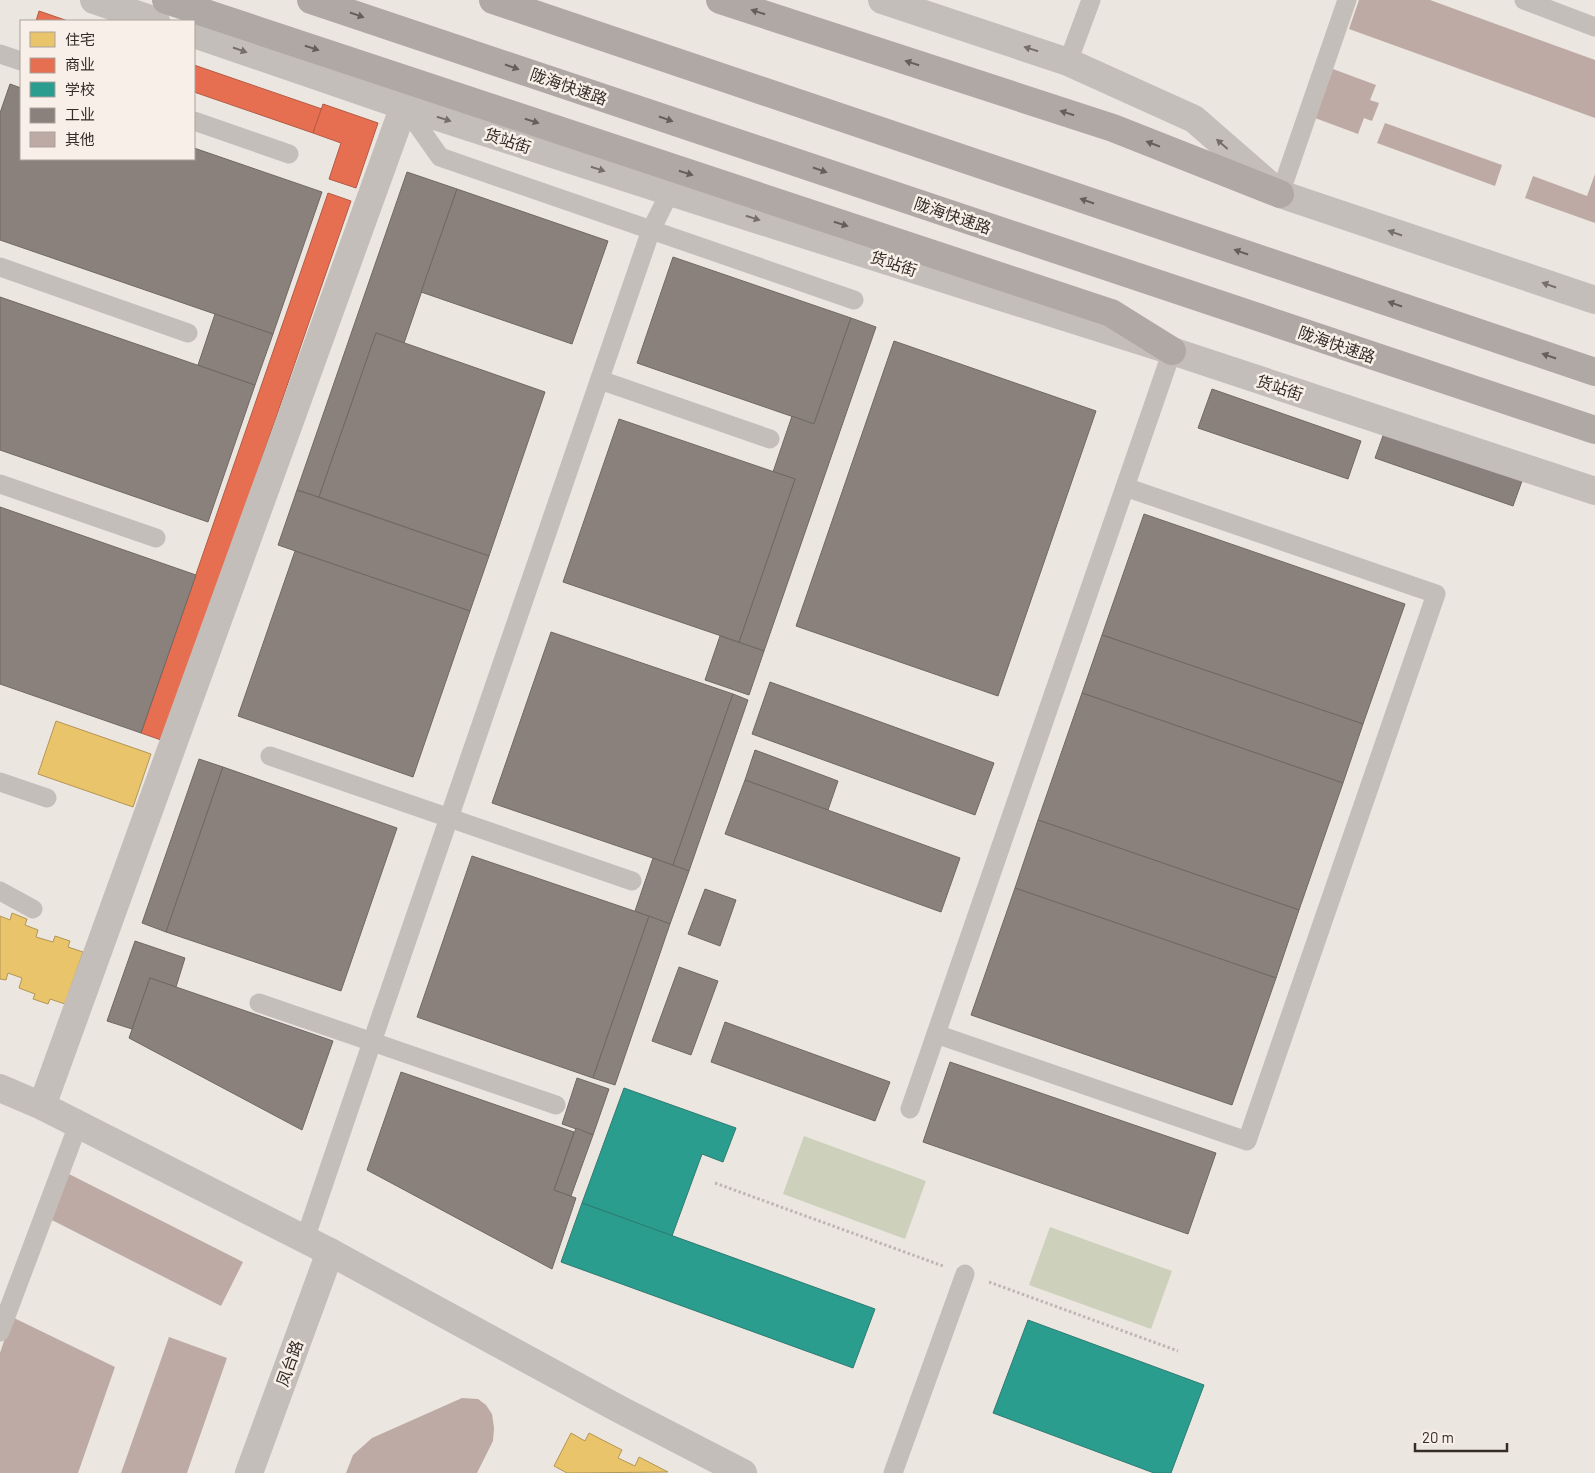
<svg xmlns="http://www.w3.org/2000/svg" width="1595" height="1473" viewBox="0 0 1595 1473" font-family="Barlow,'Noto Sans SC',sans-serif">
<rect width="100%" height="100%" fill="#ece6e0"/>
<g fill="#cdd0bb">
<polygon points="804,1136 926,1181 905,1239 783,1194"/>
<polygon points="1050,1227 1172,1271 1151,1329 1029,1285"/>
</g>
<g fill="#e9c46a" stroke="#b39656">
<polygon points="56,721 151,754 133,807 38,774"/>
<polygon points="12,913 27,919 25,925 38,930 36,937 53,942 55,936 70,941 68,947 83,952 65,1004 50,999 48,1004 33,999 35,994 19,988 22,978 8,973 6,980 0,979 0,916 10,920"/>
<polygon points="571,1433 585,1441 589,1433 622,1450 618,1458 635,1466 639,1457 668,1472 567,1473 554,1466"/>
</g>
<g fill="#e76f51" stroke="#b25b45">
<polygon points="39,11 68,21 36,21"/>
<polygon points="194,65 322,109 313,133 194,92"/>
<polygon points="323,104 378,123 356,188 329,179 341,143 313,133"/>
<polygon points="328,193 351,201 164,741 141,733"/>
</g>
<g fill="#2a9d8f" stroke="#2d7b70">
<polygon points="624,1088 736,1128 723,1162 702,1154 672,1236 582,1203"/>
<polygon points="582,1203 875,1309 853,1368 561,1262"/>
<polygon points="1028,1320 1204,1385 1171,1473 1154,1473 993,1413"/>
</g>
<g fill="#8a817c" stroke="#706863">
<polygon points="10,84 21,88 21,159 194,159 194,148 322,192 273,334 0,240 0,113"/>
<polygon points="407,172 457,189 404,343 376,333 319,497 297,490"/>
<polygon points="457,189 608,241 572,344 421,292"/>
<polygon points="673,257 851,318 814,424 637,363"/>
<polygon points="0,297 255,385 208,522 0,450"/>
<polygon points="215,314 273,334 255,385 198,365"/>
<polygon points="851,318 876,327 764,651 739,642 795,479 773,472 792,416 814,424"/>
<polygon points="376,333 545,392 489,556 319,497"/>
<polygon points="894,341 1096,411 998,696 796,626"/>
<polygon points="1212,389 1361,441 1348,479 1198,428"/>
<polygon points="619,419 795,479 739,642 563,582"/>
<polygon points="1384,433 1522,481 1513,506 1375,458"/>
<polygon points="297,490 489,556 470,611 278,545"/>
<polygon points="0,507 196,575 141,733 0,684"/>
<polygon points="1144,514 1405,604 1363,724 1102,635"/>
<polygon points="295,551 470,611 413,777 238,716"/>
<polygon points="551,632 733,694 673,865 492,803"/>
<polygon points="1102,635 1363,724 1343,783 1082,693"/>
<polygon points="720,636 764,651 749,695 705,680"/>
<polygon points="770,682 994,763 975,815 752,734"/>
<polygon points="1082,693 1343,783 1299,910 1038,820"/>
<polygon points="733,694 748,700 689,871 673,865"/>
<polygon points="755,750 838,781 828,810 745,780"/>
<polygon points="199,759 223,767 166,932 142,923"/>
<polygon points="223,767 397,828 341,991 166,932"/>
<polygon points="745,780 960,858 941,912 725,834"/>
<polygon points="1038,820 1299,910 1276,978 1015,888"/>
<polygon points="472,856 649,916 593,1078 417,1017"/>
<polygon points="653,858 689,871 670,924 635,911"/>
<polygon points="1015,888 1276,978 1232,1105 971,1015"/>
<polygon points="705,889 736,900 720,946 688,934"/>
<polygon points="649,916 670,924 615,1085 593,1078"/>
<polygon points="135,941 185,958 176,987 150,978 132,1029 107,1021"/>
<polygon points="679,967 718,981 691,1055 652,1041"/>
<polygon points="150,978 333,1041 302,1130 129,1038"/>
<polygon points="725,1022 890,1082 875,1121 711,1062"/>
<polygon points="950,1062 1216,1153 1188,1234 923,1142"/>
<polygon points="401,1072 574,1132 554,1190 576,1198 552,1269 367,1170"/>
<polygon points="577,1078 609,1089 593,1135 562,1124"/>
<polygon points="576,1128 593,1135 571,1196 554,1190"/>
</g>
<g fill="#beaaa4">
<polygon points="1359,0 1430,0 1595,60 1595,118 1349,29"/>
<polygon points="1333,69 1376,85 1370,100 1379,103 1372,121 1364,118 1358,134 1315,118"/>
<polygon points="1385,123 1502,165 1495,186 1377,143"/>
<polygon points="1595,174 1595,223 1525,198 1533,176 1587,196"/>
<polygon points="67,1173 243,1262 221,1306 44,1216"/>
<polygon points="12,1317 115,1367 78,1473 0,1473 0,1353"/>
<polygon points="169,1337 227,1358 187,1473 121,1473"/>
<polygon points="462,1398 478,1399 486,1405 492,1414 494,1428 493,1441 477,1473 346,1473 353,1455 372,1438"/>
</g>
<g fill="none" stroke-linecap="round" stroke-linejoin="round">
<g stroke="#bdb6b2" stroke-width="3" stroke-dasharray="2.5 2.5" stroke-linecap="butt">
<polyline points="715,1183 943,1266"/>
<polyline points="989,1282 1178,1351"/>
</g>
<g stroke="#c4beba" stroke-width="19">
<polyline points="1524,0 1595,27"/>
<polyline points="0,54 21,61"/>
<polyline points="1068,62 1091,0"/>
<polyline points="404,106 440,157 854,300"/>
<polyline points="194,121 289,154"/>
<polyline points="1280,194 1347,0"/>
<polyline points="0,267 188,333"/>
<polyline points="600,380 770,439"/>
<polyline points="0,484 156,538"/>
<polyline points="270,756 632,881"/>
<polyline points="0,782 47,798"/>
<polyline points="0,891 33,909"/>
<polyline points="259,1003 556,1105"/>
<polyline points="936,1034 1247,1141 1436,594 1125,487"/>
<polyline points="910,1109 1172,351"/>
<polyline points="305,1239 372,1042 651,230 670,192"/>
<polyline points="0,1332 78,1125"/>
<polyline points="893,1473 965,1274"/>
</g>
<g stroke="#c4beba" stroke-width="28">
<polyline points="0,1088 42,1106 330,1252 619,1409 743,1473"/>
<polyline points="42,1106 404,106"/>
<polyline points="249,1473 330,1252"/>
</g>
<g stroke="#c4beba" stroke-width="28">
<polyline points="94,0 156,21"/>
<polyline points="882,0 1068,62 1194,119 1280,194 1595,300"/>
<polyline points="194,34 404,106 670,192 1172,351 1595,491"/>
</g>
<g stroke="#afa8a4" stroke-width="28">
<polyline points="166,0 1111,313 1172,351"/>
<polyline points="311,0 1595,430"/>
<polyline points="493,0 1595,372"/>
<polyline points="720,0 1113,128 1280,194"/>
</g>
</g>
<defs><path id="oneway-solid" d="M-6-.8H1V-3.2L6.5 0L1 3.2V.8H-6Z" transform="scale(1.25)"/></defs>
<g fill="#665e5a">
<use href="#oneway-solid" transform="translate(758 12) rotate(-162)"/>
<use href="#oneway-solid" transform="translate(357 15) rotate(19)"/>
<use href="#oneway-solid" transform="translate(312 48) rotate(18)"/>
<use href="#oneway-solid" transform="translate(912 63) rotate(-162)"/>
<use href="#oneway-solid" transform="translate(512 67) rotate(19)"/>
<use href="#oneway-solid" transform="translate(1067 113) rotate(-162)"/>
<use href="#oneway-solid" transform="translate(666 119) rotate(19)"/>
<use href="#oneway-solid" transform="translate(532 121) rotate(18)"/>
<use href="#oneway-solid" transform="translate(1153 144) rotate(-159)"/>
<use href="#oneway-solid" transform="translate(820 170) rotate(19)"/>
<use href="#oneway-solid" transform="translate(686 173) rotate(18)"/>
<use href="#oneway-solid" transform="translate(1087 201) rotate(-161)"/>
<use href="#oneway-solid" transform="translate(841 224) rotate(18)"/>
<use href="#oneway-solid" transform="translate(1241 252) rotate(-161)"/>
<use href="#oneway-solid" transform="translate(1395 304) rotate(-161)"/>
<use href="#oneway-solid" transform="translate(1549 356) rotate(-161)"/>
</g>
<g fill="#756e6a">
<use href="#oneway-solid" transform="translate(1031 49) rotate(-162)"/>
<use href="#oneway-solid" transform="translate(240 50) rotate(19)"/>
<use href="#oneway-solid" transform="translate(444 119) rotate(18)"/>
<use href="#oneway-solid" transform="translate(1222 144) rotate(-139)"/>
<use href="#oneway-solid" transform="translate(598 169) rotate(18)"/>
<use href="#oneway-solid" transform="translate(753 218) rotate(18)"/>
<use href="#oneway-solid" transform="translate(1395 233) rotate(-161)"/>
<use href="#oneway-solid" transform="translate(1549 285) rotate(-161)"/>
</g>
<g text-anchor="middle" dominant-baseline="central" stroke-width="5" stroke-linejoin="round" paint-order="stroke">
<g font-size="16" fill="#352c28" stroke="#f8f0e8">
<text transform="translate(569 86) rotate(19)">陇海快速路</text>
<text transform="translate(508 140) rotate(18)">货站街</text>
<text transform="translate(953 215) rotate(19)">陇海快速路</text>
<text transform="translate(894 263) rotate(18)">货站街</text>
<text transform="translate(1337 344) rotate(19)">陇海快速路</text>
<text transform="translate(1280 387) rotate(18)">货站街</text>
<text transform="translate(289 1363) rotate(-70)">凤台路</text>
</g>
</g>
<rect x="20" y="20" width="175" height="140" fill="#f8f0e8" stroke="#aaa29b"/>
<rect x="30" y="32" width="25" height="15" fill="#e9c46a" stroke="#aaa29b"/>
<text x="65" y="45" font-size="15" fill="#352c28">住宅</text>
<rect x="30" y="58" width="25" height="15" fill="#e76f51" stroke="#aaa29b"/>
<text x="65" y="70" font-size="15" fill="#352c28">商业</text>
<rect x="30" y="82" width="25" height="15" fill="#2a9d8f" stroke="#aaa29b"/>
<text x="65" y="95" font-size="15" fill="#352c28">学校</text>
<rect x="30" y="108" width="25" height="15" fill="#8a817c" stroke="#aaa29b"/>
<text x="65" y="120" font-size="15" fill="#352c28">工业</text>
<rect x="30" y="132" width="25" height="15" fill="#beaaa4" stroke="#aaa29b"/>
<text x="65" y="145" font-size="15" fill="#352c28">其他</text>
<path d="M1415 1443v8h92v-8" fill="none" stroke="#352c28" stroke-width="2.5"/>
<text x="1422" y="1443" font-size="15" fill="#352c28" stroke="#f8f0e8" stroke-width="4" paint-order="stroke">20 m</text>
</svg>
